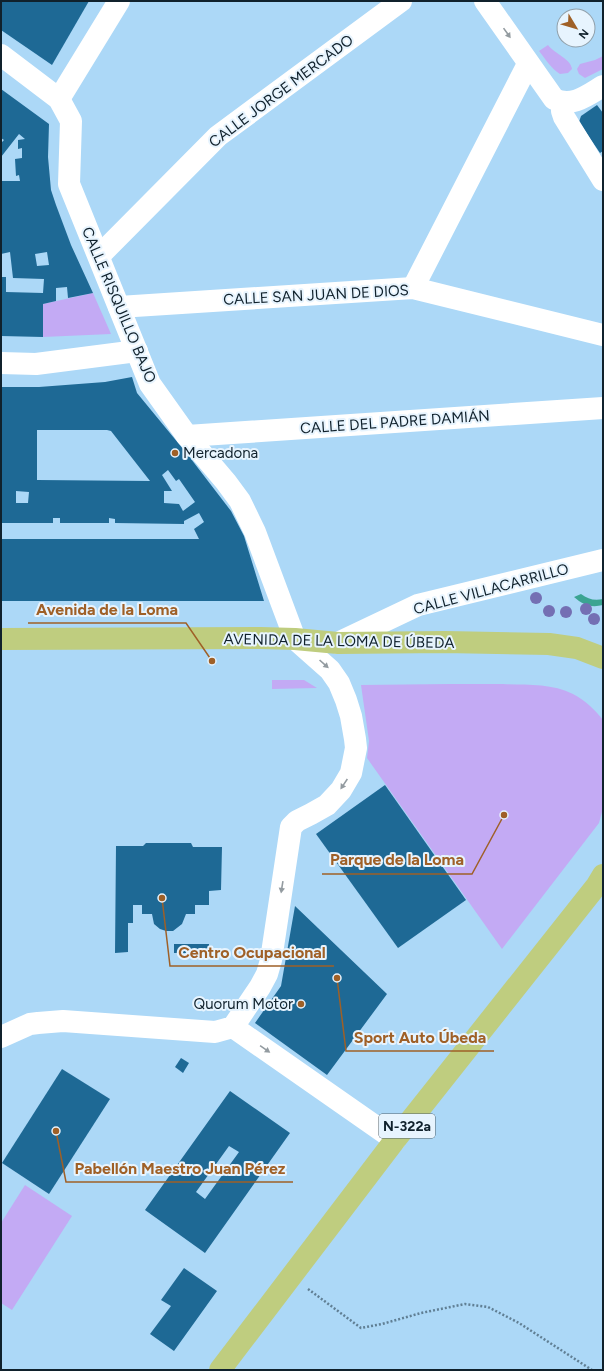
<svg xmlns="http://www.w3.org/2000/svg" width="604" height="1371" viewBox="0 0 604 1371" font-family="Figtree,sans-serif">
<rect width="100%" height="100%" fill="#acd8f7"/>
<g fill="#c3aaf4">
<path d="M548,45C555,54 571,59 572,69L568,73L560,74C551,68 546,60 539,51Z"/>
<polygon points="603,56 603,69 585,78 579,74 577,69 580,64 595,60"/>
<polygon points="93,293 111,334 43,337 43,304"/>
<polygon points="272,680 304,680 317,688 272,689"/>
<path d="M450,684C468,684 485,684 503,684C526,685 552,683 573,694C585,700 595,710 603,720V808L599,823L502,949L367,758L369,741L361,685Z"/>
<polygon points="25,1185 72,1216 12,1310 1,1303 1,1223"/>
</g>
<path fill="#3ba492" d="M581,594C588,599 594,601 603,599V605C591,608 583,605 574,597Z"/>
<g fill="#1e6995" fill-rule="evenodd">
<polygon points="1,1 89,1 52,65 1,30"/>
<path d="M1,89L49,124L48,157L51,190L56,205L71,245L93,293L68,298L67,287L56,288V301L43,304V337L1,336V277H6V292L43,293L44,279L13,278L10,252L1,254V181H20L19,175L16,176L15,159L22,158V148L18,149V140L25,139L19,134L1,157V143L4,140L1,138ZM47,252L49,265L37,266L35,254Z"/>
<polygon points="597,105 603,113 603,151 600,153 579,122 581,116"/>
<path d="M132,377L137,393L188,455L231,511L244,536L264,601H1V539H199L194,529L204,522L199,513L184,521V524L115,523V519L109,518V523H60V518H53V523H1V387H39L105,382ZM37,430H107L111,431L150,481L37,480ZM168,470L176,481L179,479L195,502L183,511L179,504L164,503V491H172L162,475ZM16,491L29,492L28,503H16Z"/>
<polygon points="385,785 466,900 398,948 316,834"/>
<polygon points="146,843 191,843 193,847 222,847 221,890 209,891 209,905 195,905 195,914 186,914 182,924 173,931 166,931 160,929 154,924 152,914 142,914 142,905 133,905 133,923 128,923 128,952 115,953 116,846 143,846"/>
<polygon points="295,906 387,994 327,1075 255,1023 281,986"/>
<rect x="174" y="944" width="35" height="9"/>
<polygon points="181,1058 189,1063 183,1073 175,1067"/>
<polygon points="62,1069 110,1099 49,1194 2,1163"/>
<path d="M230,1091L290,1133L205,1253L145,1210ZM229,1146L239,1152L205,1199L196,1192Z"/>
<polygon points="184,1268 217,1291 174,1351 150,1334 171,1306 161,1300"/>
</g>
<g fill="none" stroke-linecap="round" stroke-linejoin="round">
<polyline stroke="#607f94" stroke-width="2.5" stroke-dasharray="2 2" stroke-linecap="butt" points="308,1289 361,1328 382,1324 421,1313 465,1304 488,1307 519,1323 592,1370"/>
<g stroke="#fff" stroke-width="22">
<path d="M485,1L554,99C572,108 588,95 603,86"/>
<polyline points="1,55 59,99 71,121 69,184 150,384 187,436 226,482 240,501 255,532 295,639 330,670 339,683 346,700 351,716 355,739 356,748 351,773 341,790 327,805 311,814 297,821 291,827 271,960 267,974 260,987 233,1027 215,1032 63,1021 38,1023 30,1024 1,1037"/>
<polyline points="59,99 119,1"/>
<polyline points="562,103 562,111 564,117 603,180"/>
<polyline points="99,256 218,136 401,1"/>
<polyline points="413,288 528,64"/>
<polyline points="119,307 413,288 603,335"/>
<polyline points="1,363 36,364 137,351"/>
<polyline points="187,436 603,408"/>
<polyline points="338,643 418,605 603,560"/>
<polyline points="233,1027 395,1140"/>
</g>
<g stroke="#bfcd7f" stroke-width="22">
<polyline points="1,639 261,638 295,639 338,643 445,642 549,644 577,648 603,658"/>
<polyline points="220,1370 395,1140 597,885 603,875"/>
</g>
</g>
<g fill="#746fb3">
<circle cx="536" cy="598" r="6"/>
<circle cx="586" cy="609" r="6"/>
<circle cx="549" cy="611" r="6"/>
<circle cx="566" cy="612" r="6"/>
<circle cx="594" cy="619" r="6"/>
</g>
<defs><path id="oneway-solid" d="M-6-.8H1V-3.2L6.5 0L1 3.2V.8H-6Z"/></defs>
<g fill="#939ba0">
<use href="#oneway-solid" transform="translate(507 33) rotate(55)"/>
<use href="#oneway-solid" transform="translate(324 664) rotate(42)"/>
<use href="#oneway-solid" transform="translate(344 784) rotate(124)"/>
<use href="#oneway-solid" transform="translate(282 887) rotate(99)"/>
<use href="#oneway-solid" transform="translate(265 1049) rotate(35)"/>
</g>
<g fill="#9f6027" stroke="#e7f4fe" stroke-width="1.5">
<circle cx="175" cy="453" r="4"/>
<circle cx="301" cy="1004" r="4"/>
</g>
<g text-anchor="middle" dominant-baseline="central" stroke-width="4" stroke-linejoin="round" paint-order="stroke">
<rect fill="#e7f4fe" stroke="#50606b" stroke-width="1" x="379" y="1114" width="56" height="24" rx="3"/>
<g font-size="14" font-weight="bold" fill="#10212c">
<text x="407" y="1126">N-322a</text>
</g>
<g font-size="15" fill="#10212c" stroke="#e7f4fe">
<text transform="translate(281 91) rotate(-37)">CALLE JORGE MERCADO</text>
<text transform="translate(316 295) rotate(-3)">CALLE SAN JUAN DE DIOS</text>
<text transform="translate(119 305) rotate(67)">CALLE RISQUILLO BAJO</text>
<text transform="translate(395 422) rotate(-4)">CALLE DEL PADRE DAMIÁN</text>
<text transform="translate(491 589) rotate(-15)">CALLE VILLACARRILLO</text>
<text transform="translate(339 641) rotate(1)">AVENIDA DE LA LOMA DE ÚBEDA</text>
</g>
<g font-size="15" fill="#10212c" stroke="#e7f4fe" text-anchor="start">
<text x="183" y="453">Mercadona</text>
<text x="293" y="1004" text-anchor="end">Quorum Motor</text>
</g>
</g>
<path fill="none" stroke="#9f6027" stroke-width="1.5" d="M212 661L186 623H28M504 815L472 874H322M162 898L170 966H334M337 978L346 1051H494M56 1131L66 1182H293"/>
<g fill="#9f6027" stroke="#e7f4fe" stroke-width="1.5">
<circle cx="212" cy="661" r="4"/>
<circle cx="504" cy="815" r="4"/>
<circle cx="162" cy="898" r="4"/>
<circle cx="337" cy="978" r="4"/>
<circle cx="56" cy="1131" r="4"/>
</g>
<g font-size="16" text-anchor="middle" font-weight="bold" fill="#9f6027" stroke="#e7f4fe" stroke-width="4" stroke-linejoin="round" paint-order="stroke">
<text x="107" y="615">Avenida de la Loma</text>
<text x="397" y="865">Parque de la Loma</text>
<text x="252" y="958">Centro Ocupacional</text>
<text x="420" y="1043">Sport Auto Úbeda</text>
<text x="180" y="1174">Pabellón Maestro Juan Pérez</text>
</g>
<rect width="604" height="1371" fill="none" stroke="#10212c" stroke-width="4"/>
<g transform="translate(576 28) rotate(128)"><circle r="19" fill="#e7f4fe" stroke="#91a0aa"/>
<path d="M0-3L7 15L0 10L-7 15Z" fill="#9f6027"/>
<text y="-6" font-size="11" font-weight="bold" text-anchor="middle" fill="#10212c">N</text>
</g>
</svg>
